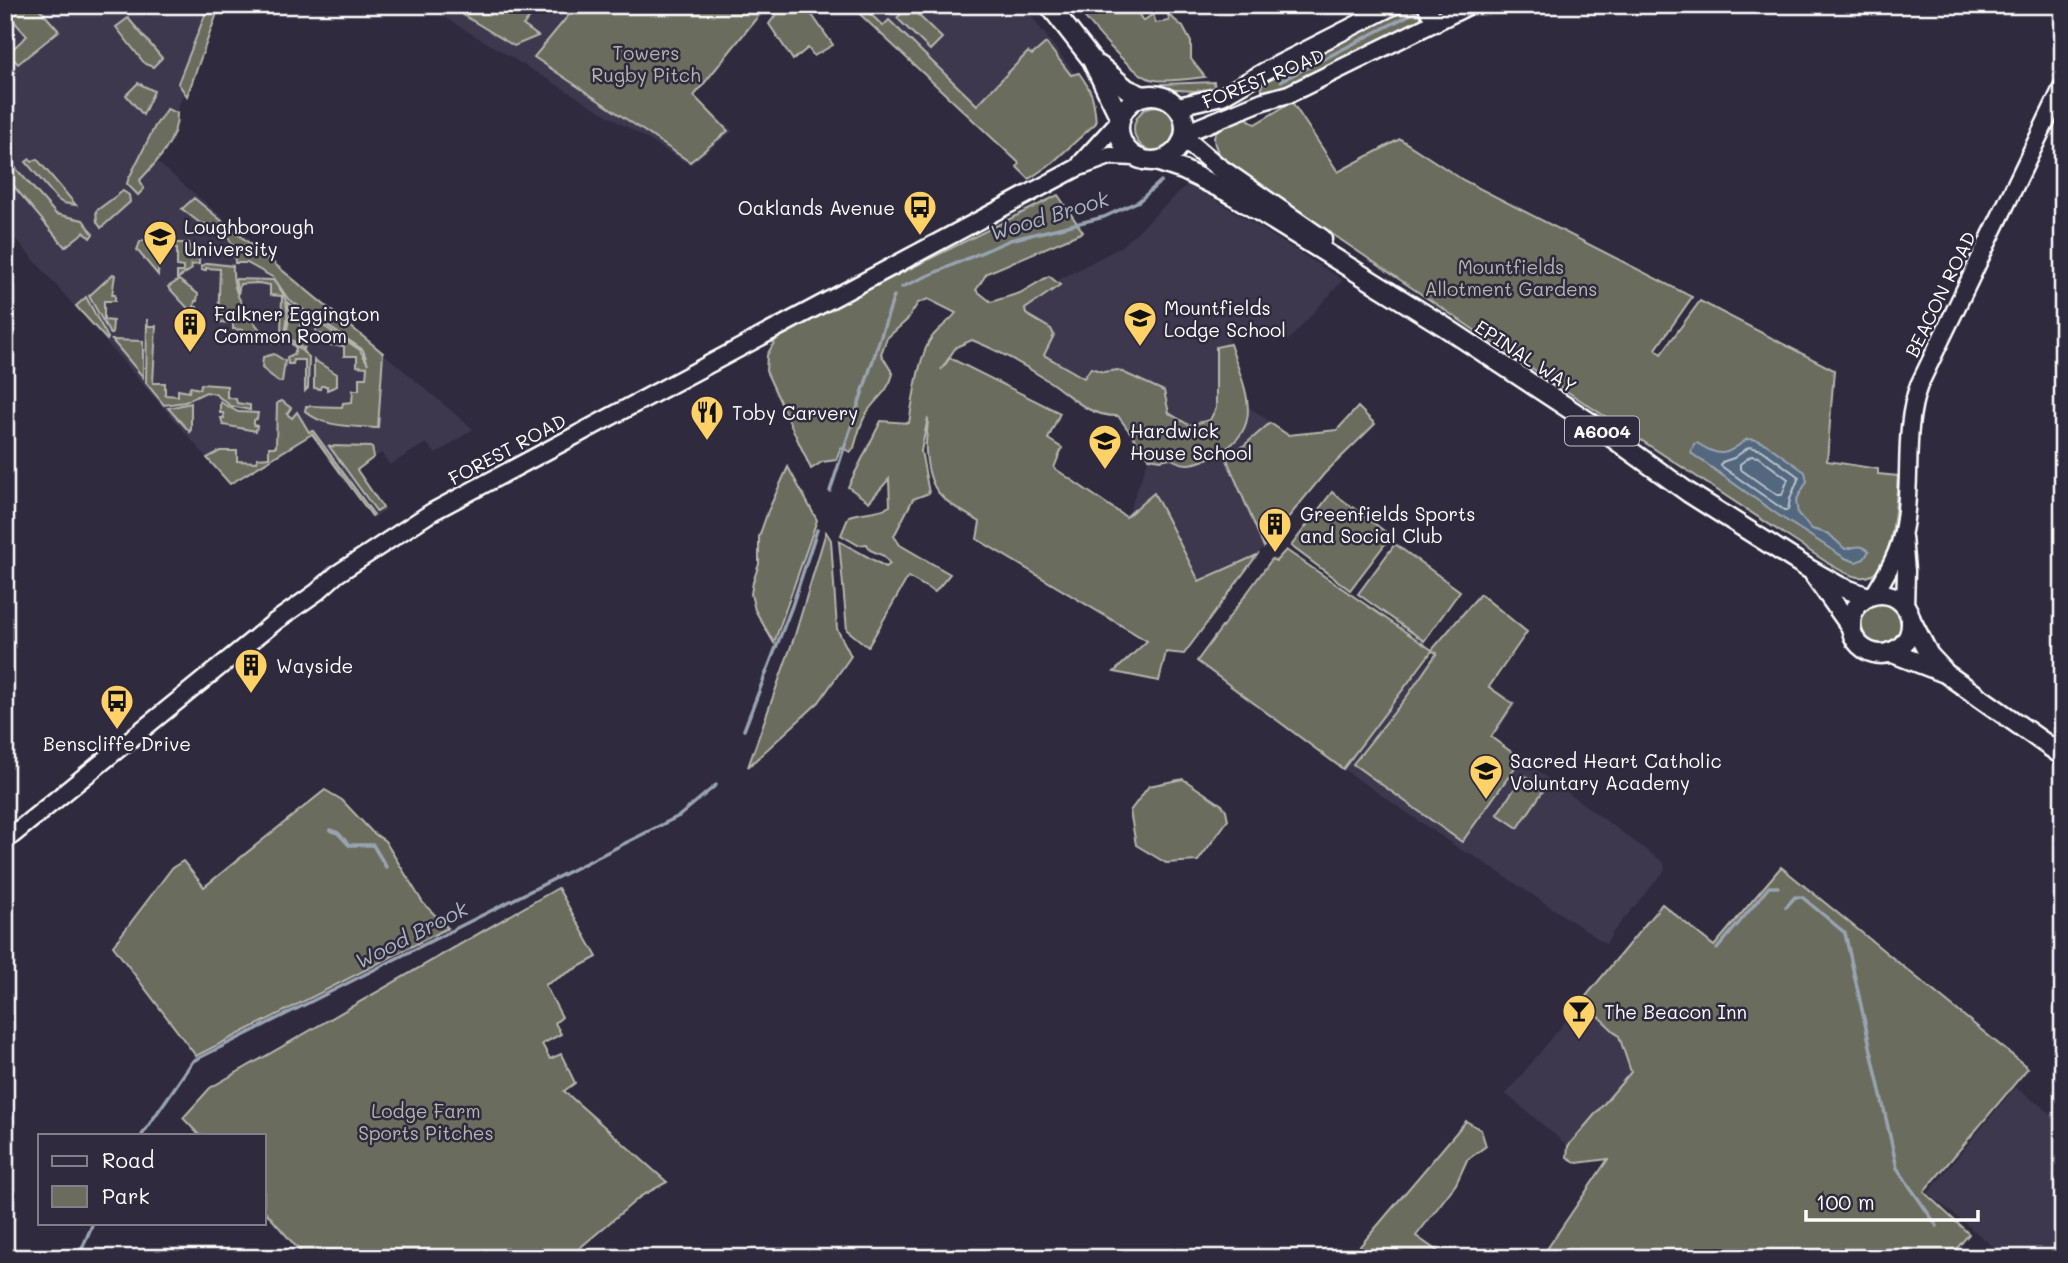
<svg xmlns="http://www.w3.org/2000/svg" width="2068" height="1263" viewBox="0 0 2068 1263" font-family="Mali,sans-serif">
<rect width="100%" height="100%" fill="#2f2a3d"/>
<filter id="ink" filterUnits="userSpaceOnUse"><feTurbulence type="fractalNoise" baseFrequency=".0143" numOctaves="2"/><feDisplacementMap in="SourceGraphic" scale="14" xChannelSelector="R" yChannelSelector="G"/><feConvolveMatrix kernelMatrix="1 2 1 2 8 2 1 2 1" color-interpolation-filters="sRGB"/></filter>
<g filter="url(#ink)">
<g fill="#3c384e">
<polygon points="5,5 218,5 157,162 473,429 436,454 426,443 390,465 381,453 359,470 386,510 374,518 312,434 230,484 5,227"/>
<polygon points="424,5 771,5 694,96 733,131 690,165"/>
<polygon points="850,5 1023,5 1081,82 1020,164"/>
<polygon points="1189,183 1343,280 1288,341 1263,333 1229,332 1230,344 1218,386 1288,434 1338,430 1358,407 1375,424 1324,474 1257,555 1194,638 1127,517 1149,457 1118,416 1103,416 1071,400 1052,384 1024,366 1011,305 1121,247"/>
<polygon points="1437,652 1517,703 1493,738 1664,863 1665,870 1613,932 1606,944 1468,852 1467,854 1343,769 1406,685"/>
<polygon points="1582,1001 1619,1036 1631,1072 1568,1146 1506,1094"/>
<polygon points="2015,1087 2063,1122 2063,1258 2007,1258 1928,1193"/>
</g>
<g fill="#6b6c5d" stroke="#b5b6ae" stroke-width="2">
<polygon points="5,5 36,5 59,31 18,64 8,53 27,36 5,11"/>
<polygon points="209,5 220,5 187,96 178,83"/>
<polygon points="447,5 542,5 523,25 538,36 514,46"/>
<polygon points="577,5 767,5 694,96 728,131 690,162 534,57"/>
<polygon points="783,5 805,5 833,45 814,56 808,48 793,60 769,24"/>
<path d="M850,5H861L883,26L889,20L977,105L1028,52L1032,55L1046,43L1071,75L1079,73C1093,92 1094,99 1096,123L1052,163L1029,179L1017,167L1019,163Z"/>
<path d="M1075,5H1133L1143,21L1153,14L1156,23L1169,21L1168,14L1183,27L1191,42V59L1205,77C1189,79 1171,82 1155,80C1134,79 1088,22 1075,5Z"/>
<polygon points="1403,5 1423,5 1425,19 1298,86 1263,96 1260,78"/>
<polygon points="909,6 942,38 930,50 897,18"/>
<polygon points="128,18 162,58 153,67 145,64 116,27"/>
<polygon points="1214,82 1215,88 1194,91 1161,89 1162,84"/>
<polygon points="138,83 154,91 143,115 126,95"/>
<path d="M1292,102L1338,172L1400,139L1463,180L1692,297L1656,349L1661,354L1700,301L1834,370L1827,461L1878,469V474L1898,476C1896,499 1894,563 1872,575C1858,582 1842,571 1831,565L1498,346L1224,161C1203,132 1217,128 1244,116L1255,124Z"/>
<circle cx="1157" cy="129" r="23"/>
<path d="M167,109L177,113C178,140 157,162 140,180L144,189L138,195L127,184L128,180L155,126Z"/>
<polygon points="5,156 56,214 83,220 93,234 90,238 84,232 65,247 5,176"/>
<polygon points="30,159 32,162 37,159 76,205 63,203 57,199 26,162"/>
<polygon points="123,191 129,195 130,202 101,228 97,222 96,211"/>
<path d="M1058,195L1083,232L987,273L976,290L991,302L1020,293L1049,276L1060,285L1025,309L1026,314L1051,329L1054,335L1044,355L1084,378L1091,368L1103,372L1118,370L1164,391L1169,413L1189,425L1210,420L1216,408V347L1230,344C1245,390 1269,431 1211,457C1196,464 1185,468 1170,458L1161,460L1149,458L1118,416C1089,417 1072,397 1050,382C1025,365 999,351 972,340L956,347L941,370L950,358L1060,413L1048,439L1062,448L1054,468L1126,517L1154,493L1199,581L1257,555L1184,654L1166,652L1159,681L1114,672L1147,641L977,539L980,522C945,501 929,496 926,452C925,441 928,429 928,418L921,451L929,493L913,499L894,536L900,545L950,574L935,592L908,577L868,647L847,630L839,541L886,567L890,564L884,556L870,550L867,544L858,545L841,535L849,516C862,511 879,513 890,506L889,479L869,502L848,487L881,421L909,423C913,400 919,354 932,337C939,328 949,322 956,313L928,299L918,303L907,320L887,338L881,354L893,374C888,394 872,401 865,416C860,425 857,437 854,448L850,452L841,447L836,460L822,462L811,469L766,371L767,355L779,334Z"/>
<path d="M194,198L383,353L378,428C355,426 323,428 305,411L306,406L342,407L343,403L352,402L353,390H359V378H366L367,367L357,366V356H344V346L330,345V335L316,334L317,322H300V337L306,338L304,350L286,335L290,313L287,302L360,350L368,364L363,350L288,299L274,278L247,263H235L234,247L225,232L210,225L200,223L182,209Z"/>
<polygon points="162,225 172,227 172,231 167,231 166,244 160,244 158,275 137,250 140,242 148,238"/>
<polygon points="169,243 189,243 191,250 199,250 199,264 191,265 192,269 177,279 177,272 183,272 183,267 177,266 177,248 169,247"/>
<path d="M208,263L233,266C231,295 248,315 265,336L243,335V330L233,329V323L218,322L220,269L206,268V270H201V266Z"/>
<polygon points="113,274 115,275 112,295 115,295 115,301 104,301 104,320 113,321 112,334 110,334 89,296"/>
<path d="M235,279L273,280C276,285 281,289 283,294C290,307 288,332 280,343H273L268,337L281,335L282,296L270,295V285L258,283L240,284L238,294Z"/>
<polygon points="179,280 198,294 197,301 195,301 194,307 197,307 196,317 168,287"/>
<polygon points="86,297 108,338 107,340 76,306"/>
<polygon points="147,319 148,326 156,326 153,383 165,383 165,395 178,396 178,390 189,392 190,387 200,389 201,384 227,386 227,397 236,399 237,403 250,405 250,410 231,406 215,394 206,392 185,402 164,405 146,383"/>
<polygon points="286,338 309,357 308,388 305,391 305,360 294,360 293,364 288,364 287,357 294,354 296,348 291,343 284,342"/>
<polygon points="112,340 143,341 143,377"/>
<polygon points="274,354 285,361 282,382 279,382 262,368 263,357"/>
<polygon points="314,360 337,374 337,386 327,390 327,386 321,386 320,389 314,388"/>
<polygon points="282,401 291,408 287,414 292,418 297,412 309,432 313,431 374,515 372,516 312,434 230,484 207,458 220,451 237,451 237,461 257,462 258,458 269,457 269,447 276,447 277,403"/>
<polygon points="220,402 238,412 258,413 257,419 254,420 254,425 257,426 256,431 223,425 221,418 224,418 223,413 220,413"/>
<polygon points="191,403 191,429 190,432 168,408"/>
<polygon points="1358,407 1375,424 1324,474 1264,547 1227,460 1270,423 1288,435 1337,430"/>
<polygon points="329,446 372,447 374,457 357,470 383,508 377,512"/>
<polygon points="788,467 817,520 774,643 755,610 751,594 753,582 759,564 759,537 768,511"/>
<polygon points="1332,492 1391,536 1350,590 1291,546"/>
<polygon points="826,532 831,540 837,629 851,656 819,702 748,767 795,635"/>
<polygon points="1395,544 1460,591 1424,641 1358,594"/>
<polygon points="1286,550 1432,650 1480,594 1527,632 1489,687 1513,704 1491,737 1521,759 1462,842 1353,764 1408,695 1437,653 1432,651 1343,769 1197,661 1272,559 1276,561"/>
<circle cx="1881" cy="624" r="22"/>
<polygon points="1524,775 1545,788 1518,828 1497,814"/>
<polygon points="1183,779 1222,805 1226,810 1228,820 1198,861 1166,863 1136,845 1130,811 1149,786"/>
<polygon points="325,790 342,800 372,832 385,841 423,903 448,928 196,1056 113,946 172,868 183,861 204,887"/>
<polygon points="1781,867 2028,1068 1924,1192 1969,1234 1949,1258 1541,1258 1608,1159 1577,1163 1567,1157 1568,1146 1631,1072 1619,1036 1582,1001 1662,904 1714,946"/>
<polygon points="558,888 597,957 545,985 562,1017 555,1023 561,1034 542,1044 550,1059 561,1054 575,1083 564,1091 667,1182 641,1196 568,1258 306,1258 264,1210 264,1135 199,1135 183,1118 210,1088"/>
<polygon points="1466,1121 1481,1130 1486,1146 1467,1160 1456,1184 1416,1236 1447,1258 1350,1258"/>
</g>
<path fill="#53687e" stroke="#98a4b2" stroke-width="2" d="M1747,439L1757,440L1766,444L1805,472L1807,481L1796,501L1798,514L1812,529L1829,534L1845,549C1854,548 1861,543 1869,551L1864,559L1856,562L1845,558L1781,517L1691,453L1694,444L1697,443C1721,458 1725,456 1747,439Z"/>
<g fill="none" stroke-linecap="round" stroke-linejoin="round">
<g stroke="#bac3cb" stroke-width="2">
<polygon points="1749,447 1762,450 1799,477 1790,499 1788,510 1784,510 1721,466 1722,462 1734,458"/>
<polygon points="1751,456 1758,457 1788,479 1782,495 1777,495 1740,469 1740,464"/>
</g>
<g stroke="#98a4b2" stroke-width="3.5">
<polyline points="1281,81 1417,11"/>
<polyline points="902,287 1010,240 1104,217 1139,201 1161,181"/>
<polyline points="830,491 894,296"/>
<polyline points="744,730 792,606 817,530"/>
<polyline points="330,830 338,833 349,845 373,845 386,867"/>
<polyline points="1786,907 1795,897 1802,897 1845,933 1897,1168 1937,1226"/>
<polyline points="1717,949 1769,887 1778,887"/>
<polyline points="142,1135 193,1061 679,816 716,785"/>
<polyline points="78,1258 93,1223"/>
</g>
<defs>
<g id="secondary">
<polyline points="1426,5 1435,23"/>
<polyline points="1178,106 1222,96 1265,71 1395,5"/>
<polyline points="1185,133 1263,101 1289,94 1470,5"/>
<polyline points="1081,163 1119,121"/>
<polyline points="1903,537 1906,571 1905,607"/>
<path d="M1874,595C1885,576 1899,554 1903,531C1913,484 1902,431 1919,385L2063,86"/>
<polyline points="5,841 276,621 317,592 337,574 432,512 1077,168 1110,156 1136,157"/>
</g>
<g id="primary">
<polyline points="1049,5 1092,60 1120,118"/>
<polyline points="1100,66 1127,89 1143,96"/>
<circle cx="1152" cy="128" r="33"/>
<polyline points="1184,138 1218,167 1322,239"/>
<polyline points="1156,161 1183,170 1228,192 1442,325 1600,429 1689,493 1809,569 1841,587 1868,597"/>
<polyline points="1815,576 1851,627"/>
<circle cx="1881" cy="624" r="30"/>
<polyline points="1911,620 1929,655 1943,670"/>
<polyline points="1890,652 1945,673 2063,756"/>
</g>
</defs>
<use href="#secondary" stroke="#fff" stroke-width="21"/>
<use href="#primary" stroke="#fff" stroke-width="23"/>
<use href="#secondary" stroke="#2f2a3d" stroke-width="16"/>
<use href="#primary" stroke="#2f2a3d" stroke-width="18"/>
</g>
</g>
<defs>
<symbol id="bus-pin" viewBox="-11 -11 22 30"><path d="M0 17L-7.5 6A9.5 9.5 0 1 1 7.5 6Z" fill="#ffd166" stroke="#2f2a3d"/><path d="M-5-6H5V4H4V6H2V4H-2V6H-4V4H-5ZM-3.5-4V0h7V-4ZM-3.5 1.2v1.5H-2V1.2ZM2 1.2v1.5H3.5V1.2Z" fill="#111"/></symbol>
<symbol id="university-pin" viewBox="-11 -11 22 30"><path d="M0 17L-7.5 6A9.5 9.5 0 1 1 7.5 6Z" fill="#ffd166" stroke="#2f2a3d"/><path d="M0-5L7-2L0 1L-7-2ZM-4 1L0 2.5L4 1V4Q0 6-4 4Z" fill="#111"/></symbol>
<symbol id="school-pin" viewBox="-11 -11 22 30"><path d="M0 17L-7.5 6A9.5 9.5 0 1 1 7.5 6Z" fill="#ffd166" stroke="#2f2a3d"/><path d="M0-5L7-2L0 1L-7-2ZM-4 1L0 2.5L4 1V4Q0 6-4 4Z" fill="#111"/></symbol>
<symbol id="building-pin" viewBox="-11 -11 22 30"><path d="M0 17L-7.5 6A9.5 9.5 0 1 1 7.5 6Z" fill="#ffd166" stroke="#2f2a3d"/><path d="M-4-6H4V6H1V3H-1V6H-4ZM-2.5-4.3h1.7v1.8h-1.7ZM.8-4.3h1.7v1.8H.8ZM-2.5-1h1.7V.8h-1.7ZM.8-1h1.7V.8H.8Z" fill="#111"/></symbol>
<symbol id="restaurant-pin" viewBox="-11 -11 22 30"><path d="M0 17L-7.5 6A9.5 9.5 0 1 1 7.5 6Z" fill="#ffd166" stroke="#2f2a3d"/><path d="M-5-6h1v4h1v-4h1v4h1v-4h1v5L-1.5 .5V6h-2V.5L-5-1ZM5-6V6H3V1.5H1.5Q1.5-4 5-6Z" fill="#111"/></symbol>
<symbol id="bar-pin" viewBox="-11 -11 22 30"><path d="M0 17L-7.5 6A9.5 9.5 0 1 1 7.5 6Z" fill="#ffd166" stroke="#2f2a3d"/><path d="M-6-5H6L.8 .8V4.5H3.5V6h-7V4.5H-.8V.8Z" fill="#111"/></symbol>
</defs>
<g fill-rule="evenodd">
<use href="#bus-pin" x="901" y="188" width="38" height="52"/>
<use href="#university-pin" x="141" y="218" width="38" height="52"/>
<use href="#school-pin" x="1121" y="299" width="38" height="52"/>
<use href="#building-pin" x="171" y="305" width="38" height="52"/>
<use href="#restaurant-pin" x="688" y="393" width="38" height="52"/>
<use href="#school-pin" x="1086" y="422" width="38" height="52"/>
<use href="#building-pin" x="1256" y="505" width="38" height="52"/>
<use href="#building-pin" x="232" y="646" width="38" height="52"/>
<use href="#bus-pin" x="98" y="682" width="38" height="52"/>
<use href="#school-pin" x="1467" y="752" width="38" height="52"/>
<use href="#bar-pin" x="1560" y="992" width="38" height="52"/>
</g>
<g text-anchor="middle" dominant-baseline="central" stroke-width="5" stroke-linejoin="round" paint-order="stroke">
<rect fill="#2f2a3d" stroke="#c1bfc5" stroke-width="2" x="1565" y="416.5" width="74" height="29" rx="5"/>
<g font-size="18" font-weight="bold" fill="#fff">
<text x="1602" y="431">A6004</text>
</g>
<g font-size="19" fill="#b5b6ae" stroke="#2f2a3d">
<text x="646" y="52">Towers<tspan x="646" dy="22">Rugby Pitch</tspan></text>
<text x="1511" y="266">Mountfields<tspan x="1511" dy="22">Allotment Gardens</tspan></text>
<text x="426" y="1110">Lodge Farm<tspan x="426" dy="22">Sports Pitches</tspan></text>
</g>
<g font-size="19" fill="#fff" stroke="#2f2a3d">
<text transform="translate(1263 78) rotate(-22)">FOREST ROAD</text>
<text transform="translate(1940 294) rotate(-64)">BEACON ROAD</text>
<text transform="translate(1526 356) rotate(33)">EPINAL WAY</text>
<text transform="translate(507 449) rotate(-28)">FOREST ROAD</text>
</g>
<g font-size="19" fill="#fff" stroke="#2f2a3d" text-anchor="start">
<text x="895" y="207" text-anchor="end">Oaklands Avenue</text>
<text x="184" y="226">Loughborough<tspan x="184" dy="22">University</tspan></text>
<text x="1164" y="307">Mountfields<tspan x="1164" dy="22">Lodge School</tspan></text>
<text x="214" y="313">Falkner Eggington<tspan x="214" dy="22">Common Room</tspan></text>
<text x="732" y="412">Toby Carvery</text>
<text x="1130" y="430">Hardwick<tspan x="1130" dy="22">House School</tspan></text>
<text x="1300" y="513">Greenfields Sports<tspan x="1300" dy="22">and Social Club</tspan></text>
<text x="276" y="665">Wayside</text>
<text x="117" y="743" text-anchor="middle">Benscliffe Drive</text>
<text x="1510" y="760">Sacred Heart Catholic<tspan x="1510" dy="22">Voluntary Academy</tspan></text>
<text x="1604" y="1011">The Beacon Inn</text>
</g>
<g font-size="21" font-style="italic" fill="#a9b4be" stroke="#2f2a3d">
<text transform="translate(1049 215) rotate(-17)">Wood Brook</text>
<text transform="translate(411 934) rotate(-27)">Wood Brook</text>
</g>
</g>
<rect width="2068" height="1263" fill="none" stroke="#2f2a3d" stroke-width="28"/>
<rect x="14" y="14" width="2040" height="1235" fill="none" stroke="#fff" stroke-width="2.5" filter="url(#ink)"/>
<rect x="38" y="1134" width="228" height="91" fill="#2f2a3d" stroke="#827f8b" stroke-width="2"/>
<rect x="52" y="1156" width="35" height="10" fill="#2f2a3d" stroke="#827f8b" stroke-width="2"/>
<text x="102" y="1168" font-size="21" fill="#ffffff">Road</text>
<rect x="52" y="1186" width="35" height="21" fill="#6b6c5d" stroke="#827f8b" stroke-width="2"/>
<text x="102" y="1204" font-size="21" fill="#ffffff">Park</text>
<path d="M1806 1210v10h172v-10" fill="none" stroke="#ffffff" stroke-width="3.5"/>
<text x="1816" y="1210" font-size="21" fill="#ffffff" stroke="#2f2a3d" stroke-width="5" paint-order="stroke">100 m</text>
</svg>
